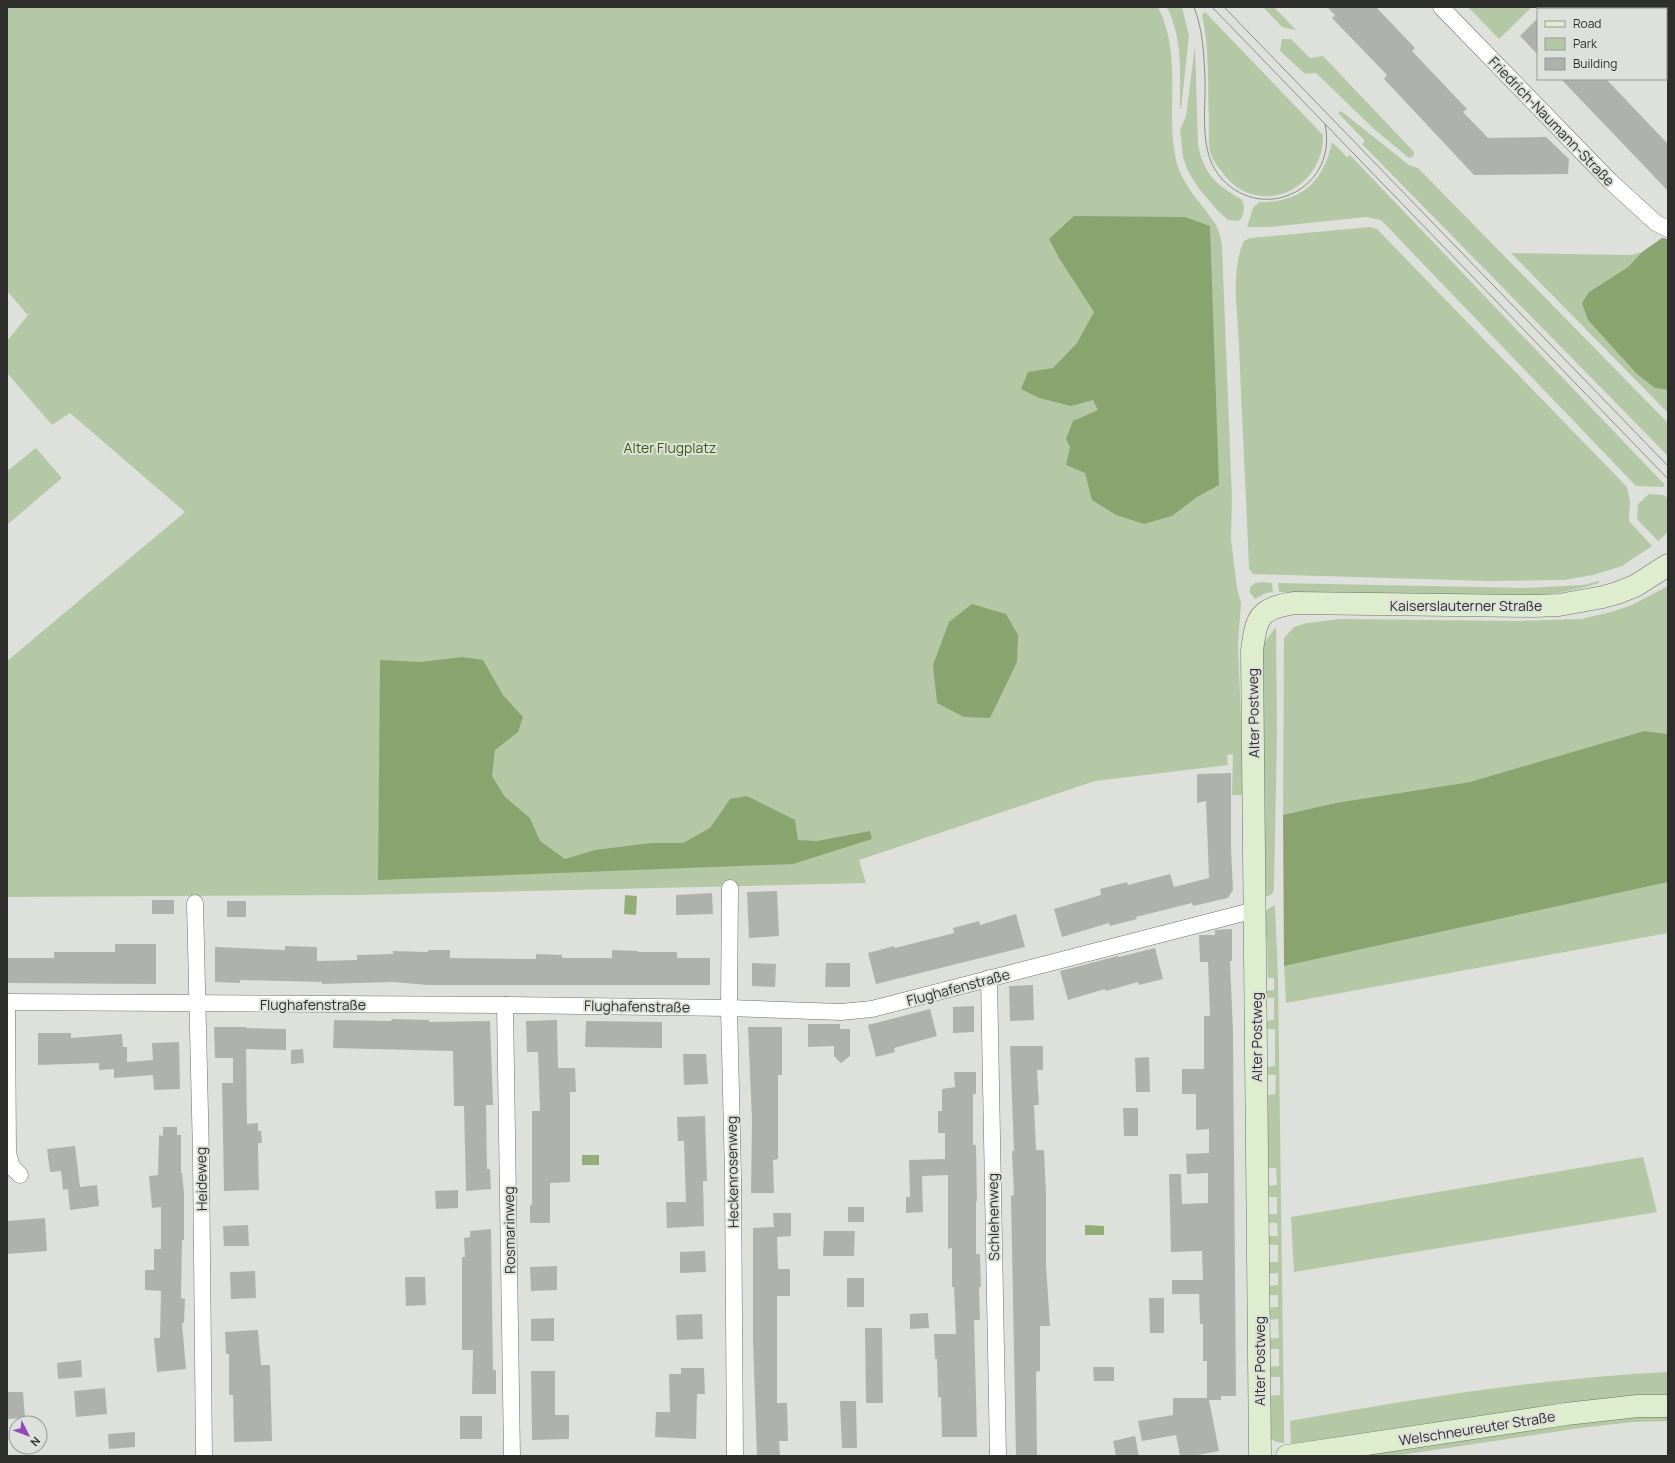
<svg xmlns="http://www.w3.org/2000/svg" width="1675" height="1463" viewBox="0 0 1675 1463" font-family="Manrope,sans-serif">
<rect width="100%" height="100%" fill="#dee1db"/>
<g fill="#b5c8a5">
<path d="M7,7H1158C1183,56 1165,109 1176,160C1182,186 1203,204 1216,225C1219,231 1221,239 1222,246L1232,499L1231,539L1237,588L1241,603L1238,644L1244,795H1232L1233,754L1227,755L1228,765L1095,781L859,860L866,883L361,895L7,897V661L185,512L70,413L52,425L7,373V341L29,314H27L7,291Z"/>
<path d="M1167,7H1182L1189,36L1181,109H1180C1180,75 1183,39 1167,7Z"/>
<polygon points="1263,7 1274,7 1296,30 1282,27"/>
<polygon points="1468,7 1532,7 1499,39"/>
<path d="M1205,12L1323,135C1324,189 1261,218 1226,177C1220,170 1212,160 1210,151C1208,142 1209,130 1209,121C1207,85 1210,50 1202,15Z"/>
<polygon points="1282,39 1291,39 1310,58 1323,56 1414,152 1414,156 1409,158 1374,129 1316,73 1305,74 1280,51"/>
<path d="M1195,46L1198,145C1204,174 1216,185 1241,199C1246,205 1244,212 1241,219L1238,221L1228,220L1219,212L1199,189L1188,171L1183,157L1180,130L1186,116Z"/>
<polygon points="1341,111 1409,165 1418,168 1668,423 1668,456 1362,144 1365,141 1338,113"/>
<path d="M1332,142L1347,157L1350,155L1665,485L1663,487L1636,486L1381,220L1366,217L1270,227H1247L1253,208L1259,202C1300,203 1324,182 1332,142Z"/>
<path d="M1370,227L1377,229L1627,487L1630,501L1629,521L1652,546L1622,566L1593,575L1564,580L1488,581L1253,574L1249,569C1246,495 1242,421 1239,346C1238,315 1230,270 1244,241L1250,238Z"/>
<polygon points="1642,252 1628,267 1589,292 1655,388 1668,390 1668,413 1511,253 1631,255"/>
<polygon points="36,448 62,478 7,525 7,471"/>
<polygon points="1649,494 1664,495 1668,499 1668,532 1658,541 1637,519 1638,504"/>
<path d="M1599,581V583C1574,591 1550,595 1524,596L1279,592L1278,583L1526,588L1583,585Z"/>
<polygon points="1261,582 1272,583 1273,592 1266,593 1255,599 1250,593 1250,587 1255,583"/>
<polygon points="1668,586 1668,734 1644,731 1471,782 1335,803 1283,815 1284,638 1294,627 1307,623 1340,619 1516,621 1581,619 1611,612 1632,605"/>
<polygon points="1276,627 1277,731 1274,890 1271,895 1263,897 1259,665 1263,644"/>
<polygon points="1668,882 1668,933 1286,1003 1284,964"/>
<polygon points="1275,905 1278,977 1284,1423 1284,1443 1276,1442 1269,1437 1266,1396 1280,1395 1280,1377 1267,1377 1266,1367 1279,1366 1279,1349 1266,1349 1266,1339 1279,1338 1278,1319 1266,1320 1265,1308 1278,1307 1278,1295 1266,1295 1265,1286 1278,1285 1278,1273 1265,1274 1265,1262 1278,1262 1278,1245 1264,1244 1264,1236 1278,1236 1277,1223 1264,1223 1264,1214 1277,1214 1277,1197 1264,1197 1264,1186 1277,1185 1276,1168 1263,1168 1263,1096 1275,1094 1276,1075 1263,1075 1263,1068 1275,1066 1275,1029 1263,1029 1263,1021 1274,1020 1274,998 1263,998 1263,991 1274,990 1274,978 1268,978 1267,937 1262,937 1261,913"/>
<polygon points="1643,1157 1657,1212 1294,1272 1291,1217"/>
<path d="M1668,1372V1397L1361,1438L1324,1439L1291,1444L1290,1421C1415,1399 1541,1378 1668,1372Z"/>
<polygon points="1668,1415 1668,1421 1633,1422 1580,1428 1394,1456 1358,1456 1580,1421"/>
</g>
<g fill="#8aa470">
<polygon points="1074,216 1185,217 1210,226 1219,485 1197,497 1172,516 1144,524 1116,515 1092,500 1085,473 1066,465 1070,447 1066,439 1073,421 1098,410 1093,400 1071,406 1039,398 1021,389 1028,372 1053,368 1077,343 1094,312 1059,258 1049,239"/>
<polygon points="1662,238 1668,239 1668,390 1655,388 1636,373 1588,320 1582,303 1589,292 1628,267 1642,252"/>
<polygon points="972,604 1006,614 1018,635 1017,662 990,718 964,717 937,703 933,665 949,622"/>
<polygon points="462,657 483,660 503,695 523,717 518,732 495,750 492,776 505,797 530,818 540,841 565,859 595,850 651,843 683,843 710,828 730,799 747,796 795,820 798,840 817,841 870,831 872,839 793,864 378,880 380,660 421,662"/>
<polygon points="1644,731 1668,734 1668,882 1284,966 1283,815 1335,803 1470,782"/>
</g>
<g fill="#92ad78">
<polygon points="625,895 637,896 636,915 624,914"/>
<rect x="582" y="1155" width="17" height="10"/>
<polygon points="1085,1225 1104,1226 1104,1235 1085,1235"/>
</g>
<g fill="#afb1ac">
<polygon points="1327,7 1376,7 1415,48 1412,51 1467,109 1463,112 1488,138 1546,137 1569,159 1568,174 1474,175 1384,79 1387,75 1332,18 1335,15"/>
<polygon points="1538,18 1538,55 1520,36"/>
<polygon points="1561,79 1606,79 1668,144 1668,191"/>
<polygon points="1231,773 1231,848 1233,890 1228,898 1193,906 1192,903 1136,917 1137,919 1110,926 1109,923 1062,937 1054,909 1101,895 1100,889 1127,882 1128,885 1170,874 1174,887 1209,878 1206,801 1197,803 1197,774"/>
<polygon points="777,891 779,936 749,938 747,892"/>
<polygon points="712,893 713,914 676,915 676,895"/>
<rect x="152" y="900" width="22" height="14"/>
<rect x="227" y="901" width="19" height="16"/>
<polygon points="1016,914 1025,947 876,984 868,953 894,946 895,948 954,933 953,928 979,921 980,925"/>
<polygon points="1232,929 1232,961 1230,961 1233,1031 1236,1396 1221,1396 1221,1400 1209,1400 1219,1451 1192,1456 1180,1456 1176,1435 1142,1441 1138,1421 1173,1415 1173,1398 1207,1398 1207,1361 1203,1361 1203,1324 1200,1324 1199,1294 1172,1294 1172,1280 1203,1280 1202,1251 1171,1252 1169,1174 1181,1174 1182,1204 1208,1203 1208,1173 1187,1174 1186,1154 1209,1153 1209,1129 1196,1130 1196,1094 1182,1094 1182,1069 1204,1069 1204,1016 1210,1016 1208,962 1200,962 1199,935 1215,935 1215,930"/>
<polygon points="115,944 156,944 156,984 7,983 7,958 54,958 54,952 115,952"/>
<polygon points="285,946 317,947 317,961 357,960 357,955 393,954 393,951 428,952 428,950 450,950 450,958 536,959 536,954 562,955 562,958 612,958 612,950 638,951 638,952 677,952 677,958 710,958 710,985 428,985 393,982 322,984 322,982 240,980 240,983 215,982 215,947 285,950"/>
<polygon points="1155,948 1163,979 1139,985 1138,982 1106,991 1105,989 1068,1000 1060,971 1118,956 1119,957"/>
<polygon points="752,963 776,964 775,987 752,986"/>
<polygon points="826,963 850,963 850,987 825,987"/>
<polygon points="1033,985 1034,1020 1010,1021 1009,986"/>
<polygon points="974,1006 974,1032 953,1033 953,1007"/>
<polygon points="930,1009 937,1036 894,1048 895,1052 876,1057 868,1025"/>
<polygon points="392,1019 429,1020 429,1022 490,1021 493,1105 486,1105 487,1169 490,1169 491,1189 466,1191 464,1106 454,1106 453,1051 333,1048 334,1020 391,1021"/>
<polygon points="557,1020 558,1068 575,1068 576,1092 570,1092 570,1182 550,1183 550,1223 530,1223 530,1205 532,1205 532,1111 540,1111 538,1052 527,1052 526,1021"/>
<polygon points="586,1021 662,1022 662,1048 585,1047"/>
<polygon points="808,1024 840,1024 840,1029 850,1029 850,1056 841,1063 834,1056 834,1046 808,1047"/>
<polygon points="214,1027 246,1027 246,1028 286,1029 286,1050 246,1049 247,1124 258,1123 258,1131 261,1131 262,1143 258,1143 258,1148 259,1190 224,1191 222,1083 233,1083 233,1058 215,1058"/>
<polygon points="748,1027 782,1027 782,1075 778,1075 778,1159 773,1160 774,1193 751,1193 752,1120"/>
<polygon points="38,1033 71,1033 71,1038 122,1034 123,1047 127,1047 127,1062 153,1060 152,1043 179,1042 180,1089 154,1090 153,1075 114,1078 114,1069 99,1070 99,1063 38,1065"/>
<polygon points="1010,1046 1043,1046 1043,1070 1037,1070 1039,1105 1034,1105 1036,1150 1044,1150 1046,1195 1046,1265 1050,1326 1040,1326 1040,1371 1036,1372 1037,1456 1016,1456 1011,1196 1014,1195 1012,1151 1014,1151"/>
<polygon points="303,1049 304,1063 291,1064 291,1050"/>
<polygon points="683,1054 706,1054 708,1084 684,1085"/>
<polygon points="1149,1057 1150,1092 1136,1092 1135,1058"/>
<polygon points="954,1072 976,1072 976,1094 973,1094 973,1145 976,1145 977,1201 976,1201 976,1254 980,1254 981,1287 979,1287 980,1320 974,1320 977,1437 942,1437 941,1397 938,1397 937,1359 935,1359 934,1334 956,1334 954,1287 952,1287 952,1248 948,1249 948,1175 922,1176 923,1212 906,1213 906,1197 910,1197 909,1160 945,1159 945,1133 938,1133 938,1111 942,1111 942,1089 955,1087"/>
<polygon points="1123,1108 1138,1108 1138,1136 1124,1136"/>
<polygon points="705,1116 707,1181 703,1181 704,1226 667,1228 666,1202 686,1202 684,1141 678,1141 677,1117"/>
<polygon points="163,1127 177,1127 177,1135 181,1135 181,1173 182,1173 184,1193 184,1240 182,1240 181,1298 185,1299 184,1323 182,1323 186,1369 157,1372 154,1338 160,1338 161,1291 145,1290 145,1270 154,1270 154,1249 161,1249 161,1207 152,1208 149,1176 158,1175 159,1135 163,1136"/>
<polygon points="75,1146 80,1187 97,1185 99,1206 70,1210 68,1189 63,1190 61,1171 50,1172 47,1149"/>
<polygon points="458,1190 458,1208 436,1209 435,1191"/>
<rect x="848" y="1207" width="16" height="15"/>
<polygon points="773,1213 791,1213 791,1236 777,1237 778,1269 790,1269 790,1296 777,1296 777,1403 787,1403 788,1441 779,1441 780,1456 757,1456 753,1342 753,1228 774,1227"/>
<polygon points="45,1218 47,1251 7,1254 7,1221"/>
<polygon points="248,1225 249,1246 224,1246 223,1226"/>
<polygon points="491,1229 493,1370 496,1370 496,1394 472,1394 473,1350 462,1350 462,1257 465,1257 464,1238 470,1237 470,1231"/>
<polygon points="824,1231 855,1231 854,1256 823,1256"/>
<polygon points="705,1251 706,1272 680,1273 680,1252"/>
<polygon points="557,1266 557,1290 531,1291 530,1267"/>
<polygon points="255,1271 256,1298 231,1299 230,1272"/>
<polygon points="405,1277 425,1277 426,1305 406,1306"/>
<rect x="847" y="1278" width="17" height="29"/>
<polygon points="1149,1298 1164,1298 1164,1333 1150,1333"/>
<polygon points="928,1313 929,1328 910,1329 910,1314"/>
<polygon points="702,1314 703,1339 677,1340 676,1315"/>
<polygon points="554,1318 554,1341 531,1341 531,1319"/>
<polygon points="865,1328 882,1328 883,1403 866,1403"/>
<polygon points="258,1330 261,1365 270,1365 272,1441 234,1442 233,1395 229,1395 229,1354 226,1354 225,1332"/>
<polygon points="81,1360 82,1377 58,1379 57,1363"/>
<polygon points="1093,1367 1114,1367 1114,1381 1094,1381"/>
<polygon points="681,1368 704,1368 705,1394 697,1394 696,1439 655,1437 656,1412 670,1412 669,1374 681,1374"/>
<polygon points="531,1371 555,1371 555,1415 569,1415 569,1439 532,1440"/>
<polygon points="105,1388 107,1414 76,1417 74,1391"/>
<polygon points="7,1392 23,1392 25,1418 7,1419"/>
<polygon points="840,1401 856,1401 857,1448 842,1448"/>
<rect x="460" y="1416" width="22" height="23"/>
<polygon points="135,1432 135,1447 109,1449 108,1434"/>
<polygon points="1135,1436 1139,1456 1116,1456 1113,1441"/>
</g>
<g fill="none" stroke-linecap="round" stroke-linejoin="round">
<defs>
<g id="minor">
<polyline points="1441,7 1610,181 1656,223 1668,229"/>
<polyline points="730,888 729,1008 733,1176 735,1456"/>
<polyline points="195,903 201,1155 204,1456"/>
<polyline points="989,978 998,1456"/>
<polyline points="7,1002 505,1005 729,1008 841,1012 872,1009 1255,910"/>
<polyline points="7,1002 8,1153 12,1167 20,1175"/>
<polyline points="505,1005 512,1456"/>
</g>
<g id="secondary">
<path d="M1260,1456L1252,651C1256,616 1260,608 1295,603L1535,606L1559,605L1603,597L1617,593L1635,586L1668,565"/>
<polyline points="1287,1456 1566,1414 1638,1406 1668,1406"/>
</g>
</defs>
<use href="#minor" stroke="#6e716c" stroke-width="17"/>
<use href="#secondary" stroke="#6e716c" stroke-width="23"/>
<use href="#minor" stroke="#fff" stroke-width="16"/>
<use href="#secondary" stroke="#deedcd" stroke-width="22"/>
<g stroke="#8b8d89" stroke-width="1">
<path d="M1194,7C1203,30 1204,55 1205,79C1206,111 1198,153 1222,179C1265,225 1339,187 1325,124"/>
<polyline points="1212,7 1668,479"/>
<polyline points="1224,7 1668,466"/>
</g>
</g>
<g text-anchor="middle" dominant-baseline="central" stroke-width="4" stroke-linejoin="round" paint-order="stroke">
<g font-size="14" fill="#2e2f2d" stroke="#dee1db">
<text transform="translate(1552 121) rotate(46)">Friedrich-Naumann-Straße</text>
<text x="1466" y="605">Kaiserslauterner Straße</text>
<text transform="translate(1253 713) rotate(-91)">Alter Postweg</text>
<text transform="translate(958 987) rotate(-15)">Flughafenstraße</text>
<text x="313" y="1004">Flughafenstraße</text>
<text transform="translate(637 1006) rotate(1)">Flughafenstraße</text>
<text transform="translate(1256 1037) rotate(-90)">Alter Postweg</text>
<text transform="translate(732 1172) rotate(-91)">Heckenrosenweg</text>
<text transform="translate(201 1179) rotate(-91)">Heideweg</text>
<text transform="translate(993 1217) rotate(-91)">Schlehenweg</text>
<text transform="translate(509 1230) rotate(-91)">Rosmarinweg</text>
<text transform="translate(1259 1361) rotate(-90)">Alter Postweg</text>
<text transform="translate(1477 1428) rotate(-9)">Welschneureuter Straße</text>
</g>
<g font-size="14" fill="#3c5d0f" stroke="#dee1db">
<text x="670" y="447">Alter Flugplatz</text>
</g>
</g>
<rect width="1675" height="1463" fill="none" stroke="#2e2f2d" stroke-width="16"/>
<rect x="1537" y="8" width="130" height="72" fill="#dee1db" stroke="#989a95"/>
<rect x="1545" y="21" width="20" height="6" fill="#deedcd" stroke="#989a95"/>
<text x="1573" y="28" font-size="12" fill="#2e2f2d">Road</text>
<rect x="1545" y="38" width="20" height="12" fill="#b5c8a5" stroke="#989a95"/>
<text x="1573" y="48" font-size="12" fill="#2e2f2d">Park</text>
<rect x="1545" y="58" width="20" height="12" fill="#afb1ac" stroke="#989a95"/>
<text x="1573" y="68" font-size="12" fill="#2e2f2d">Building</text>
<g transform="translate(28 1435) rotate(132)"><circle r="19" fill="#dee1db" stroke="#989a95"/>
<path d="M0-3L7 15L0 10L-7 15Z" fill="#8f48bb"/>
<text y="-6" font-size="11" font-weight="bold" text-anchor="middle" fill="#2e2f2d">N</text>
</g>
</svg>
